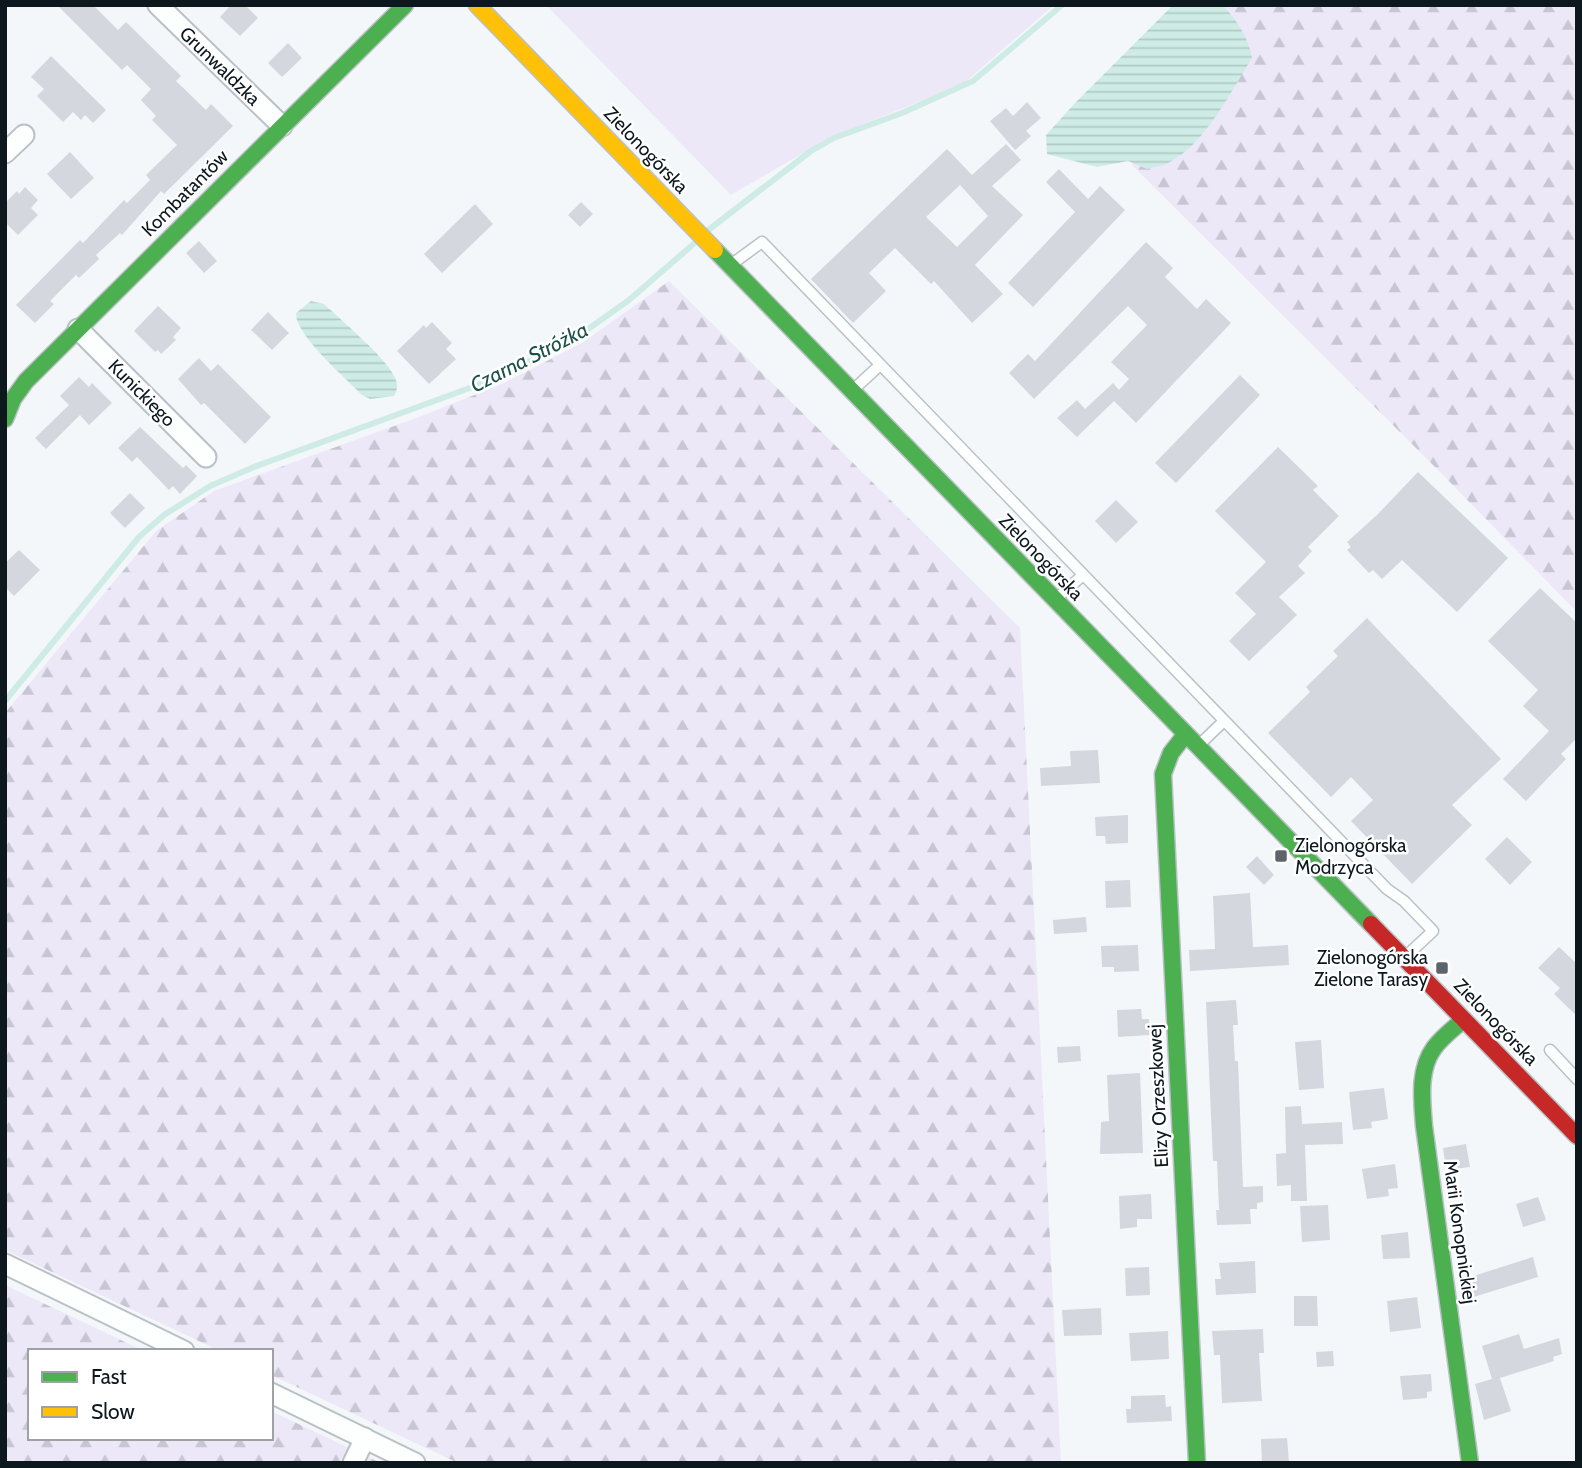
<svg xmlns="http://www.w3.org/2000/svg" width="1582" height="1468" viewBox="0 0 1582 1468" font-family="Cabin,sans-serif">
<defs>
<pattern id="forest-firs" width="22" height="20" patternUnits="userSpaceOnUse" patternTransform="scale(1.75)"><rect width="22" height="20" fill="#ece8f8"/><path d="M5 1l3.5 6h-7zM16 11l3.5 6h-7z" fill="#c9c6d4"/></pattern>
<pattern id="water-rules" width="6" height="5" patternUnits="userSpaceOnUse" patternTransform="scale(1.75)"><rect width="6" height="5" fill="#ceece5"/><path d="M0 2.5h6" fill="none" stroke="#b0cac4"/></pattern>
</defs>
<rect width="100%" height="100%" fill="#f4f7fa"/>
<g fill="url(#forest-firs)">
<polygon points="1182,5 1577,5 1577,612 1437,469 1132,165 1195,21"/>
<polygon points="669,281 1020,628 1061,1463 946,1463 934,1459 934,1463 458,1463 271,1375 271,1351 220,1351 5,1250 5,713 156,531 214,491 419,417 502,384 582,343"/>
<polygon points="5,1285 144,1351 30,1351 30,1438 271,1438 271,1411 381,1463 5,1463"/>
</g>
<polygon fill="#ece8f8" points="546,5 1054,5 963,84 829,138 731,195"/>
<g fill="url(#water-rules)">
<path d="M1173,5H1223C1236,20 1249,38 1252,58C1231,91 1205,145 1168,163C1162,166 1154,167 1147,169L1128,161L1097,167L1047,154L1046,135L1076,102Z"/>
<path d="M311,301L324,304C341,320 390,361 396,380C398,386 397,391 394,396L370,399L362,395C345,377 295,335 296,313Z"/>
</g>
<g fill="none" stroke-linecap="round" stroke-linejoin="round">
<g stroke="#ceece5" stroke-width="6">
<polyline points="707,231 811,151 834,138 902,113 973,81 1062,5"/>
<polyline points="5,701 139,537 164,515 210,486 254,467 497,378 577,337 629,300 697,241"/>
</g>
</g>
<g fill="#d4d7de" fill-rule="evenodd">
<polygon points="57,5 93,5 118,30 126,22 181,76 176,81 206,110 211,104 233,126 164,194 161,191 122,235 120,233 96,255 99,259 79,278 76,275 50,301 54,304 35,323 16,305 80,240 83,243 124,200 127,203 150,180 146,175 177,145 152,120 156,116 141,100 151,89 127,65 122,70"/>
<polygon points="231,5 245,5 258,18 240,36 220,17"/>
<polygon points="288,43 302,58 282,77 268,63"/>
<polygon points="51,56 106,110 93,123 85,115 81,120 73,112 63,122 37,96 44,89 31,77"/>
<polygon points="1027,102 1041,118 1026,131 1031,136 1015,150 990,121 1006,108 1013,116"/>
<path d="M1006,144L1021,160L992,186L1023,215L975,265L1003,294L972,323L934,281L931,284L895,248L869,273L886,291L853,323L811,279L947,149L972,175ZM960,185L988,216L957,247L926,217Z"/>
<polygon points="70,152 94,178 71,199 47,174"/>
<polygon points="1059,169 1088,199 1100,186 1125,210 1033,307 1008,283 1075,212 1046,182"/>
<polygon points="25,187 38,200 31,208 38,215 18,235 5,222 5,203 17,191 19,194"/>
<polygon points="581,202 593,214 580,227 568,215"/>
<polygon points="475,204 493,224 442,273 424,254"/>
<polygon points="199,241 217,261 204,273 186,253"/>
<polygon points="1146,242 1173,268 1165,277 1197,309 1206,299 1231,323 1136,423 1114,401 1077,437 1057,418 1077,400 1085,409 1113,383 1119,390 1129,379 1111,362 1147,325 1128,306 1034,399 1009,373 1028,354 1035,361"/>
<polygon points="158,306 181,328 173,337 176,340 161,354 158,350 155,352 134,331"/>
<polygon points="268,312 289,333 272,350 251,330"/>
<polygon points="432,322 452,343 446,349 456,359 429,384 397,351 424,325 426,328"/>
<polygon points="199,358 211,371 218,364 271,417 245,444 204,403 201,405 178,379"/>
<polygon points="1240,375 1260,395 1176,483 1155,463"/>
<polygon points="79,377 89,387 92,383 112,403 89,425 80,415 46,449 35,438 69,405 60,396"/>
<polygon points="140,427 183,468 186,465 197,476 180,494 173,486 169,490 137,457 132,462 118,448"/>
<polygon points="1278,447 1318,486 1313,490 1339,516 1308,547 1312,551 1298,566 1305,573 1279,597 1297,615 1249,661 1229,641 1256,614 1235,593 1266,562 1215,511"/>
<polygon points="1418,472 1508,558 1457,612 1402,560 1382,579 1373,570 1369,573 1347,550 1351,547 1347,542 1377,515"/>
<polygon points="130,493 145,508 125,528 110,513"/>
<polygon points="1116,500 1138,522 1116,543 1095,521"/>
<polygon points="19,550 40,570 14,596 5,587 5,563"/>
<polygon points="1540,588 1577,623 1577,738 1561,754 1566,759 1526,801 1503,779 1549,731 1523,706 1538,690 1488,641"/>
<polygon points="1367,618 1501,759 1452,805 1472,825 1412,884 1351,821 1373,800 1351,777 1331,797 1268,733 1310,692 1306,687 1338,656 1333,651"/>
<polygon points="1098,750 1100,783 1041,786 1040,768 1071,766 1070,751"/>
<polygon points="1128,815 1128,843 1106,844 1105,836 1096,836 1095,817"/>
<polygon points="1507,837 1532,862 1510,885 1485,859"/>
<polygon points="1257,856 1274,875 1264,885 1246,867"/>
<polygon points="1130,880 1131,907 1106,908 1105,881"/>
<polygon points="1250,893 1253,947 1288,945 1289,965 1190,971 1189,950 1215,949 1213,896"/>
<polygon points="1086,917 1087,932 1054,934 1053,920"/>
<polygon points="1138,945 1139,971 1114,972 1114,967 1102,967 1101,946"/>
<polygon points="1559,947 1577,964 1577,1016 1554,994 1560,988 1538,968"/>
<polygon points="1236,1000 1238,1025 1233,1025 1235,1061 1238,1061 1243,1187 1263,1186 1263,1202 1257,1203 1257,1209 1250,1209 1251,1224 1217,1225 1216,1210 1219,1210 1217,1161 1213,1161 1206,1002"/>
<polygon points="1141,1009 1142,1019 1149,1019 1150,1035 1118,1037 1117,1010"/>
<polygon points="1321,1040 1324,1088 1299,1090 1295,1042"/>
<polygon points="1080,1046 1081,1061 1058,1063 1057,1047"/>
<polygon points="1140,1073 1143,1153 1100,1154 1101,1122 1109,1121 1107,1075"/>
<polygon points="1384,1088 1388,1119 1371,1122 1372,1128 1353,1130 1349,1092"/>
<polygon points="1301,1106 1302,1124 1342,1122 1343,1144 1305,1145 1307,1201 1291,1201 1291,1185 1277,1186 1276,1154 1286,1153 1285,1107"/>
<polygon points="1466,1144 1470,1167 1446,1170 1443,1148"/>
<polygon points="1395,1164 1398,1188 1388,1189 1389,1196 1367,1199 1362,1169"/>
<polygon points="1151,1194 1152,1219 1137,1219 1137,1227 1120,1229 1119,1196"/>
<polygon points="1538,1197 1546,1220 1523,1227 1516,1204"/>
<polygon points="1328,1205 1330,1240 1302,1242 1300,1206"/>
<polygon points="1408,1232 1410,1258 1383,1259 1381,1235"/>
<polygon points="1533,1257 1538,1277 1464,1300 1461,1280"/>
<polygon points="1255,1261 1256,1293 1216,1295 1215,1279 1221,1279 1219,1263"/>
<polygon points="1149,1267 1150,1295 1126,1296 1125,1268"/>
<polygon points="1294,1296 1317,1296 1318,1326 1294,1326"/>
<polygon points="1417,1297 1421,1328 1390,1332 1387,1301"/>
<polygon points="1101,1308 1102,1335 1064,1336 1062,1310"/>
<polygon points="1263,1329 1264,1353 1259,1353 1262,1401 1222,1403 1220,1355 1214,1355 1212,1331"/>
<polygon points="1168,1331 1169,1359 1131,1361 1129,1333"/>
<polygon points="1519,1334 1524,1349 1559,1338 1562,1354 1553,1357 1554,1361 1500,1378 1511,1411 1484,1420 1475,1384 1492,1379 1482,1346"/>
<polygon points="1333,1351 1334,1366 1317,1367 1316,1352"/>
<polygon points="1431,1374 1432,1391 1427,1392 1427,1398 1403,1400 1400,1376"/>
<polygon points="1165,1395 1166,1407 1171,1406 1172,1421 1127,1423 1126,1409 1131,1409 1131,1396"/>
<polygon points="1287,1438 1289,1462 1262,1463 1261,1439"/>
</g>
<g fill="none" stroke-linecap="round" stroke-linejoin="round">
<defs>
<g id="lane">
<polyline points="732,264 762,242 1387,889 1404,901 1433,931 1404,958"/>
<polyline points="854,389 880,365"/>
<polyline points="1057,598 1083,575"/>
<polyline points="1200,744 1224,721"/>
<polyline points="1550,1050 1577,1079"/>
</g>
<g id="street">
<polyline points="158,5 282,126"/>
<polyline points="5,153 24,135"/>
<polyline points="78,329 206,457"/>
<polyline points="5,1264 184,1351"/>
<polyline points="271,1393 415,1463"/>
<polyline points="353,1463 365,1438"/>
</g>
<g id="fast">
<polyline points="715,250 1371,924"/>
<polyline points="5,419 13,399 26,381 405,5"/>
<polyline points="1185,735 1171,753 1163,774 1197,1463"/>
<path d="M1463,1020C1453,1029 1442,1037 1434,1048C1418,1070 1422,1100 1424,1126L1470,1463"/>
</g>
<polyline id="slow" points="477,5 715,250"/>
<polyline id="jam" points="1371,924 1577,1136"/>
</defs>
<use href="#lane" stroke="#bac1c6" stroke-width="13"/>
<use href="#street" stroke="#bac1c6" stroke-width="23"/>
<use href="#fast" stroke="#bac1c6" stroke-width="19"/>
<use href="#slow" stroke="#bac1c6" stroke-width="19"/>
<use href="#jam" stroke="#bac1c6" stroke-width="19"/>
<use href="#lane" stroke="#fdfefe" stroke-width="10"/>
<use href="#street" stroke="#fdfefe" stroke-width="19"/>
<use href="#fast" stroke="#4caf50" stroke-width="16"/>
<use href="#slow" stroke="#ffc107" stroke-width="16"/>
<use href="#jam" stroke="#c62828" stroke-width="16"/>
</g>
<g fill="#5d656b" stroke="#fff" stroke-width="2.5">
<rect x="1274" y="849" width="14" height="14" rx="3.5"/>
<rect x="1435" y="961" width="14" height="14" rx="3.5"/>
</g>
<g text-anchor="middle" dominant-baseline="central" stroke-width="5" stroke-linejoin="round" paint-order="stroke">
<g font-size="19" fill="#0c171e" stroke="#fff">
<text transform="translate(220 66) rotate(44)">Grunwaldzka</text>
<text transform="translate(646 150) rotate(46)">Zielonogórska</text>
<text transform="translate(185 193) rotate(-45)">Kombatantów</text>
<text transform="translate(142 393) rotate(45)">Kunickiego</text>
<text transform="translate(1041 557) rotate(46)">Zielonogórska</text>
<text transform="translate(1496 1022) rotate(46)">Zielonogórska</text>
<text transform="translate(1158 1096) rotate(-93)">Elizy Orzeszkowej</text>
<text transform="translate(1460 1232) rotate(82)">Marii Konopnickiej</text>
</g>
<g font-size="19" fill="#0c171e" stroke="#fff" text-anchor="start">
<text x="1295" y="845">Zielonogórska<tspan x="1295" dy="22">Modrzyca</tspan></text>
<text x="1428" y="957" text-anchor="end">Zielonogórska<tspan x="1428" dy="22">Zielone Tarasy</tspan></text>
</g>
<g font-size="21" font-style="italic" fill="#1b5146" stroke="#fff">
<text transform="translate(529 357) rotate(-27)">Czarna Stróżka</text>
</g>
</g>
<rect width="1582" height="1468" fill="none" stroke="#0c171e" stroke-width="14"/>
<rect x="28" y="1349" width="245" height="91" fill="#ffffff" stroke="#9ea2a5" stroke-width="2"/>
<rect x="42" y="1372" width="35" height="10" fill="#4caf50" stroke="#9ea2a5" stroke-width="2"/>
<text x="91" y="1384" font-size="21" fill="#0c171e">Fast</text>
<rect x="42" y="1407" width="35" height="10" fill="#ffc107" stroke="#9ea2a5" stroke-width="2"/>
<text x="91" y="1419" font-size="21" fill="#0c171e">Slow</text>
</svg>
